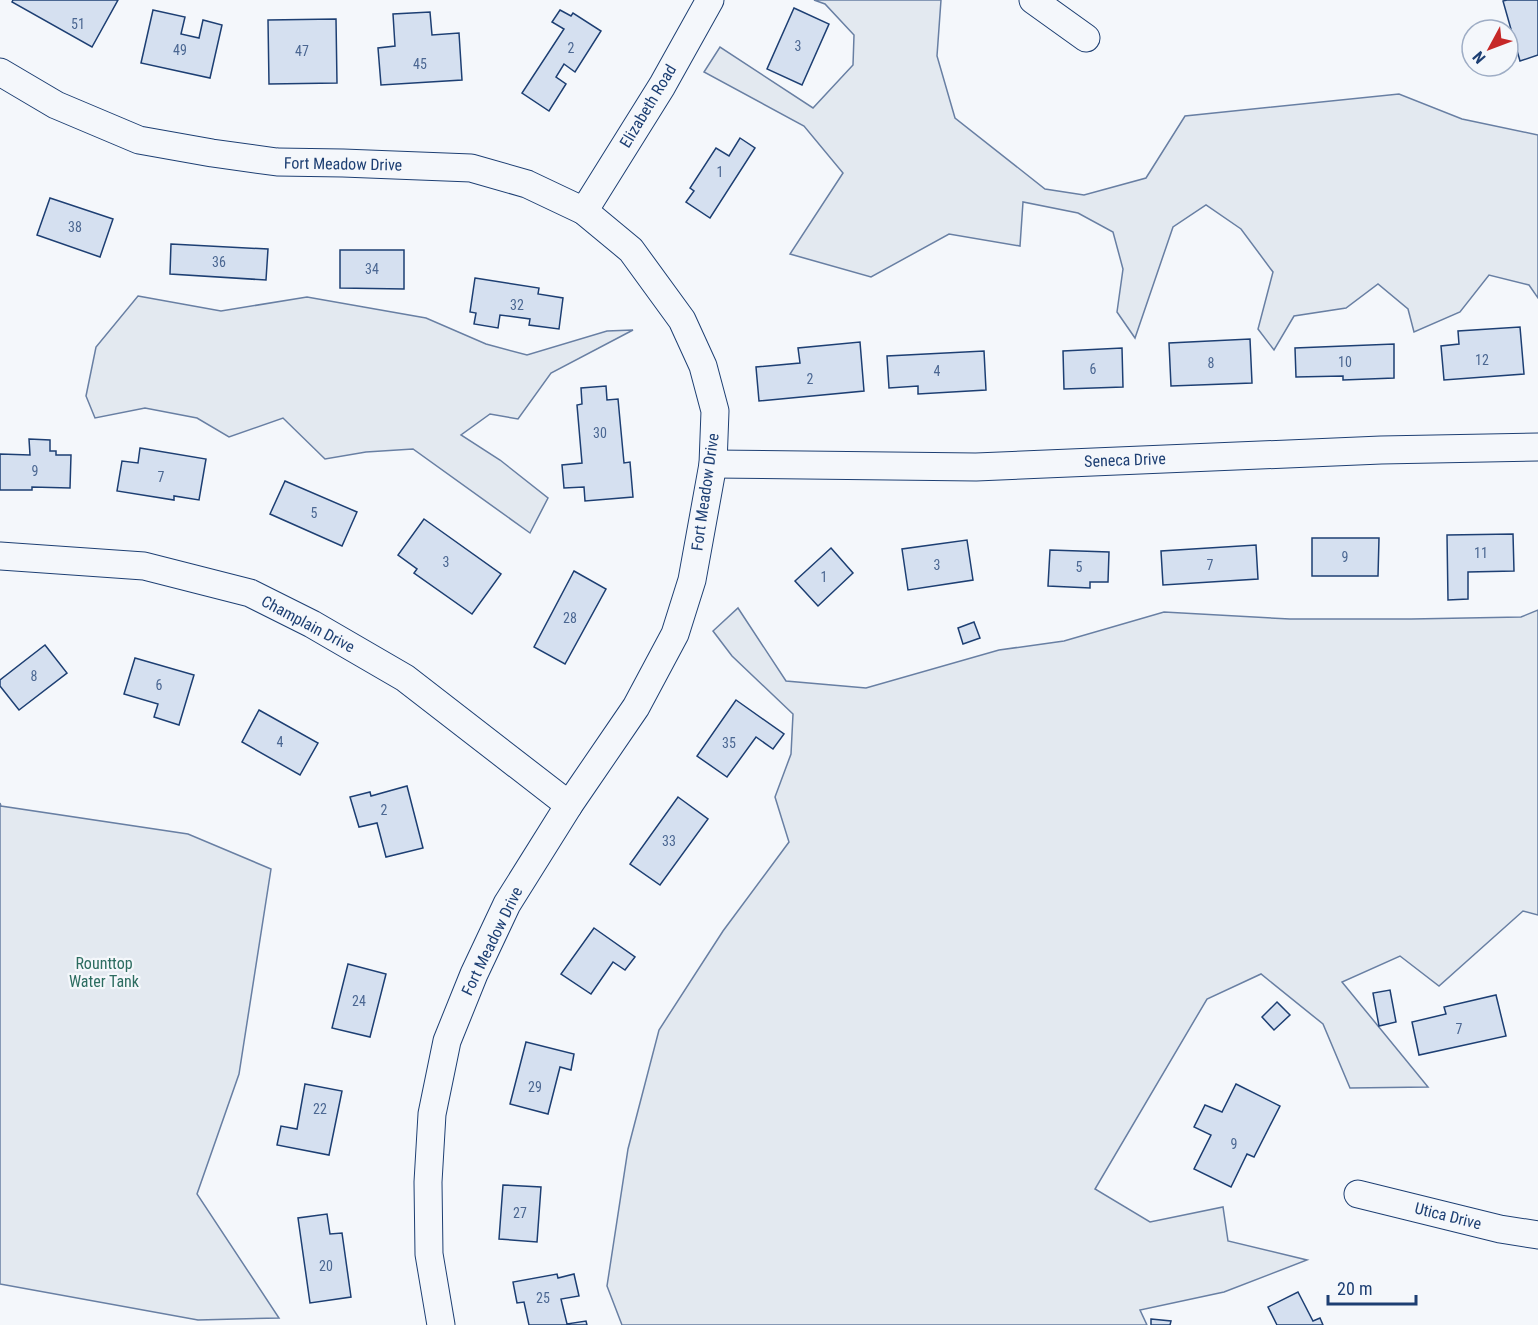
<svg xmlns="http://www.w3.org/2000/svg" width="1538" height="1325" viewBox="0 0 1538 1325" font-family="'Roboto Condensed',sans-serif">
<rect width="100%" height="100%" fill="#f4f7fb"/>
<g fill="#e3e9f0" stroke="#687fa3" stroke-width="1.5">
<polygon points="814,0 941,0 937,56 955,118 1045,189 1084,195 1146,178 1185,116 1399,94 1462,119 1538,135 1538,298 1529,285 1489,275 1460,312 1414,332 1408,309 1378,284 1346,308 1294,316 1274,350 1258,329 1273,272 1241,229 1206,205 1173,227 1135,338 1117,312 1123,269 1113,232 1078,213 1023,202 1020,246 949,234 871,277 790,254 843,173 804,126 704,72 720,47 813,108 853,65 854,35 825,4"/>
<polygon points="138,296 221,311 307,297 426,318 486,344 527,355 607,331 633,330 551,373 518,419 490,414 461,435 500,460 548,498 530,533 413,449 366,452 325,459 283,418 229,437 197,418 145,408 95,418 86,396 96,347"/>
<polygon points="738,608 786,681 866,688 999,650 1064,641 1164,612 1290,619 1411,619 1521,617 1538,610 1538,915 1523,911 1439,986 1400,956 1342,982 1428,1087 1350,1088 1323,1024 1261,974 1207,999 1095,1189 1150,1222 1223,1207 1228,1241 1307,1260 1224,1292 1140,1310 1147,1325 622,1325 607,1286 628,1149 659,1030 723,931 789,842 775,797 791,754 793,714 732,656 713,631"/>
<polygon points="0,803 1,806 188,834 271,869 239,1074 197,1194 279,1318 198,1320 0,1284"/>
</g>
<g fill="#d5e0f0" stroke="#1d3f73" stroke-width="1.5">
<polygon points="13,0 118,0 92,47 12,2"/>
<polygon points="1507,0 1538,0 1538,55 1520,61 1503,1"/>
<polygon points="794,8 829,24 802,85 767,69"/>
<polygon points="153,10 185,17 181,34 199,38 203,20 222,25 210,78 141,63"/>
<polygon points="560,10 571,16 573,13 601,31 575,72 564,64 556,77 566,84 549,111 522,93 564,29 552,22"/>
<polygon points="430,12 432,35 459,33 462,80 381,85 378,48 395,46 393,14"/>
<polygon points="336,19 337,83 269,84 268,20"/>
<polygon points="740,138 755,148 710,218 686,202 694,191 690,188 716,148 729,156"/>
<polygon points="50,198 113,219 100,257 37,235"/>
<polygon points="171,244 268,249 266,280 170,274"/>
<polygon points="340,250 404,250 404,289 340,288"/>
<polygon points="475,278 539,288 538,294 563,298 559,329 529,325 530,319 500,315 498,328 474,324 476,313 470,312"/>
<polygon points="1520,327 1524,374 1444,380 1441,346 1459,344 1458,331"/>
<polygon points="1250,339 1252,383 1171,386 1169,343"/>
<polygon points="860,342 864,391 759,401 756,367 800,363 798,348"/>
<polygon points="1394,344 1394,378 1343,380 1343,376 1296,377 1295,348"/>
<polygon points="1122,348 1123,387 1064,389 1063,351"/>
<polygon points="984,351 986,390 918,394 918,386 889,388 887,356"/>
<polygon points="606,386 607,400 618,399 624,463 630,462 633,497 585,501 584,487 564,488 562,465 582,463 577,405 582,404 581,388"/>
<polygon points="29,439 50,440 50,451 56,451 56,455 71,455 70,488 32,487 32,490 0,490 0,454 30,455"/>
<polygon points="140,448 206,459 199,500 174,496 174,500 117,491 122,461 138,463"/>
<polygon points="285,481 357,512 342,546 270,514"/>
<polygon points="424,519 501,574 472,614 414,573 417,569 398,555"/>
<polygon points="1513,534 1514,571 1468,572 1468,599 1448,600 1447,535"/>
<polygon points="1312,538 1379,538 1378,576 1312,576"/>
<polygon points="967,540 973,580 908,590 902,549"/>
<polygon points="1256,545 1258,579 1163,585 1161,551"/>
<polygon points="831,548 853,573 818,606 795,581"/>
<polygon points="1050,550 1109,552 1108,582 1090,582 1090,588 1048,586"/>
<polygon points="574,571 606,589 565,664 534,647"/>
<polygon points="974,622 980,638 963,644 958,628"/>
<polygon points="45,645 67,673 19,710 0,686 0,680"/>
<polygon points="135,658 194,675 179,725 154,717 158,704 124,694"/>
<polygon points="736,700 784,734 773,749 756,737 727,777 697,756"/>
<polygon points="259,710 318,743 300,775 242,742"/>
<polygon points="407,786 423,848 386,857 377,823 359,827 350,797 370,792 371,796"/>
<polygon points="678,797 708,819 660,885 630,864"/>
<polygon points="594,928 635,957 625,970 613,962 591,994 561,974"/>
<polygon points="348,964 386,974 370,1037 332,1028"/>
<polygon points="1390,990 1396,1022 1379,1026 1373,993"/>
<polygon points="1496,995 1506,1036 1419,1055 1412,1022 1446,1014 1444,1007"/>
<polygon points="1277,1002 1290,1015 1274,1030 1262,1017"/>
<polygon points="526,1042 574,1054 571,1070 560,1067 548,1114 510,1104"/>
<polygon points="305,1084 342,1091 329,1155 277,1145 281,1126 297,1129"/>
<polygon points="1236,1084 1280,1106 1254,1157 1247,1154 1231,1187 1194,1169 1211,1135 1194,1127 1205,1105 1222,1112"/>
<polygon points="503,1185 541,1187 537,1242 499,1239"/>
<polygon points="327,1214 330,1234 342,1233 351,1297 310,1303 298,1218"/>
<polygon points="557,1274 558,1278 574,1274 579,1296 561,1299 567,1324 586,1321 587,1325 529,1325 524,1302 517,1303 513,1282"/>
<polygon points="1298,1292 1313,1321 1320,1318 1323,1325 1277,1325 1268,1307"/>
<polygon points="1151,1319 1171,1321 1170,1325 1151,1325"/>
</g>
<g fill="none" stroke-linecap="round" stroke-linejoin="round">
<defs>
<g id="street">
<polyline points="1033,0 1086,38"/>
<polyline points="0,72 56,105 139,140 212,153 277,162 343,163 471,168 527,184 584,211 631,250 682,320 703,366 715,411 713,464 692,580 675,634 636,707 569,805 507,904 474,974 447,1041 432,1114 428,1182 429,1254 441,1325"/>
<polyline points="584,211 662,86 710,0"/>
<polyline points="713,464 976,467 1381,450 1538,447"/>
<polyline points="0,556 144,566 250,593 312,624 405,678 569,805"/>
<polyline points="1358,1194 1500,1229 1538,1235"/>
</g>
</defs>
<use href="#street" stroke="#1d3f73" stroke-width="29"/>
<use href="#street" stroke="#f4f7fb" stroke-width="27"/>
</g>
<g text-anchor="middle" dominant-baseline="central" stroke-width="4.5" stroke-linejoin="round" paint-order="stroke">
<g font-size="14" fill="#4b6792">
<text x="78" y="24">51</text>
<text x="798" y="46">3</text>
<text x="571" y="48">2</text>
<text x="180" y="50">49</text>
<text x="302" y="51">47</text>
<text x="420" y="64">45</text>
<text x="720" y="172">1</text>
<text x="75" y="227">38</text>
<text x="219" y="262">36</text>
<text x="372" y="269">34</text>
<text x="517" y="305">32</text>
<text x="1482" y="360">12</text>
<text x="1345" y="362">10</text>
<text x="1211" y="363">8</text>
<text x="1093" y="369">6</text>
<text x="937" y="371">4</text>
<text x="810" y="379">2</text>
<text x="600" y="433">30</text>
<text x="35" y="471">9</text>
<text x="161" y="477">7</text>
<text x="314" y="513">5</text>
<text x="1481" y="553">11</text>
<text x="1345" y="557">9</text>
<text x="446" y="562">3</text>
<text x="937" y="565">3</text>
<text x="1210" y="565">7</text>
<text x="1079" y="567">5</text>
<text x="824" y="577">1</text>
<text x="570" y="618">28</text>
<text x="34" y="676">8</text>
<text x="159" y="685">6</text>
<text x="280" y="742">4</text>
<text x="729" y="743">35</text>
<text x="384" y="810">2</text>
<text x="669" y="841">33</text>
<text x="359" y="1001">24</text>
<text x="1459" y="1029">7</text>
<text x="535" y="1087">29</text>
<text x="320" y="1109">22</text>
<text x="1234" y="1144">9</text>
<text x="520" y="1213">27</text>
<text x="326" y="1266">20</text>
<text x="543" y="1298">25</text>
</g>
<g font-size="16" fill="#1d3f73" stroke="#f4f7fb">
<text transform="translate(648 106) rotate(-59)">Elizabeth Road</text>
<text transform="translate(343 164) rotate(1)">Fort Meadow Drive</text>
<text transform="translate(1125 460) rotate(-2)">Seneca Drive</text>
<text transform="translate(705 492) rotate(-82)">Fort Meadow Drive</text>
<text transform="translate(308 624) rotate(28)">Champlain Drive</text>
<text transform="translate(492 941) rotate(-64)">Fort Meadow Drive</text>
<text transform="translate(1448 1216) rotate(14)">Utica Drive</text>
</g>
<g font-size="16" fill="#2c6c60" stroke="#f4f7fb">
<text x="104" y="963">Rounttop<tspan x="104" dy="18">Water Tank</tspan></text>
</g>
</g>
<g transform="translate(1490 48) rotate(229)"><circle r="28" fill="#f4f7fb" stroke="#9eadc5" stroke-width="1.5"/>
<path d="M0-4.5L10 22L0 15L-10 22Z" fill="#c62828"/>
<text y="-9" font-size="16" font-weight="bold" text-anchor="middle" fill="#1d3f73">N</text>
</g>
<path d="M1328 1295v9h88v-9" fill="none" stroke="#1d3f73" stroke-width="3"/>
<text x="1337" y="1295" font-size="18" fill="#1d3f73" stroke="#f4f7fb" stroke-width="4.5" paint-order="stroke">20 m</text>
</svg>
